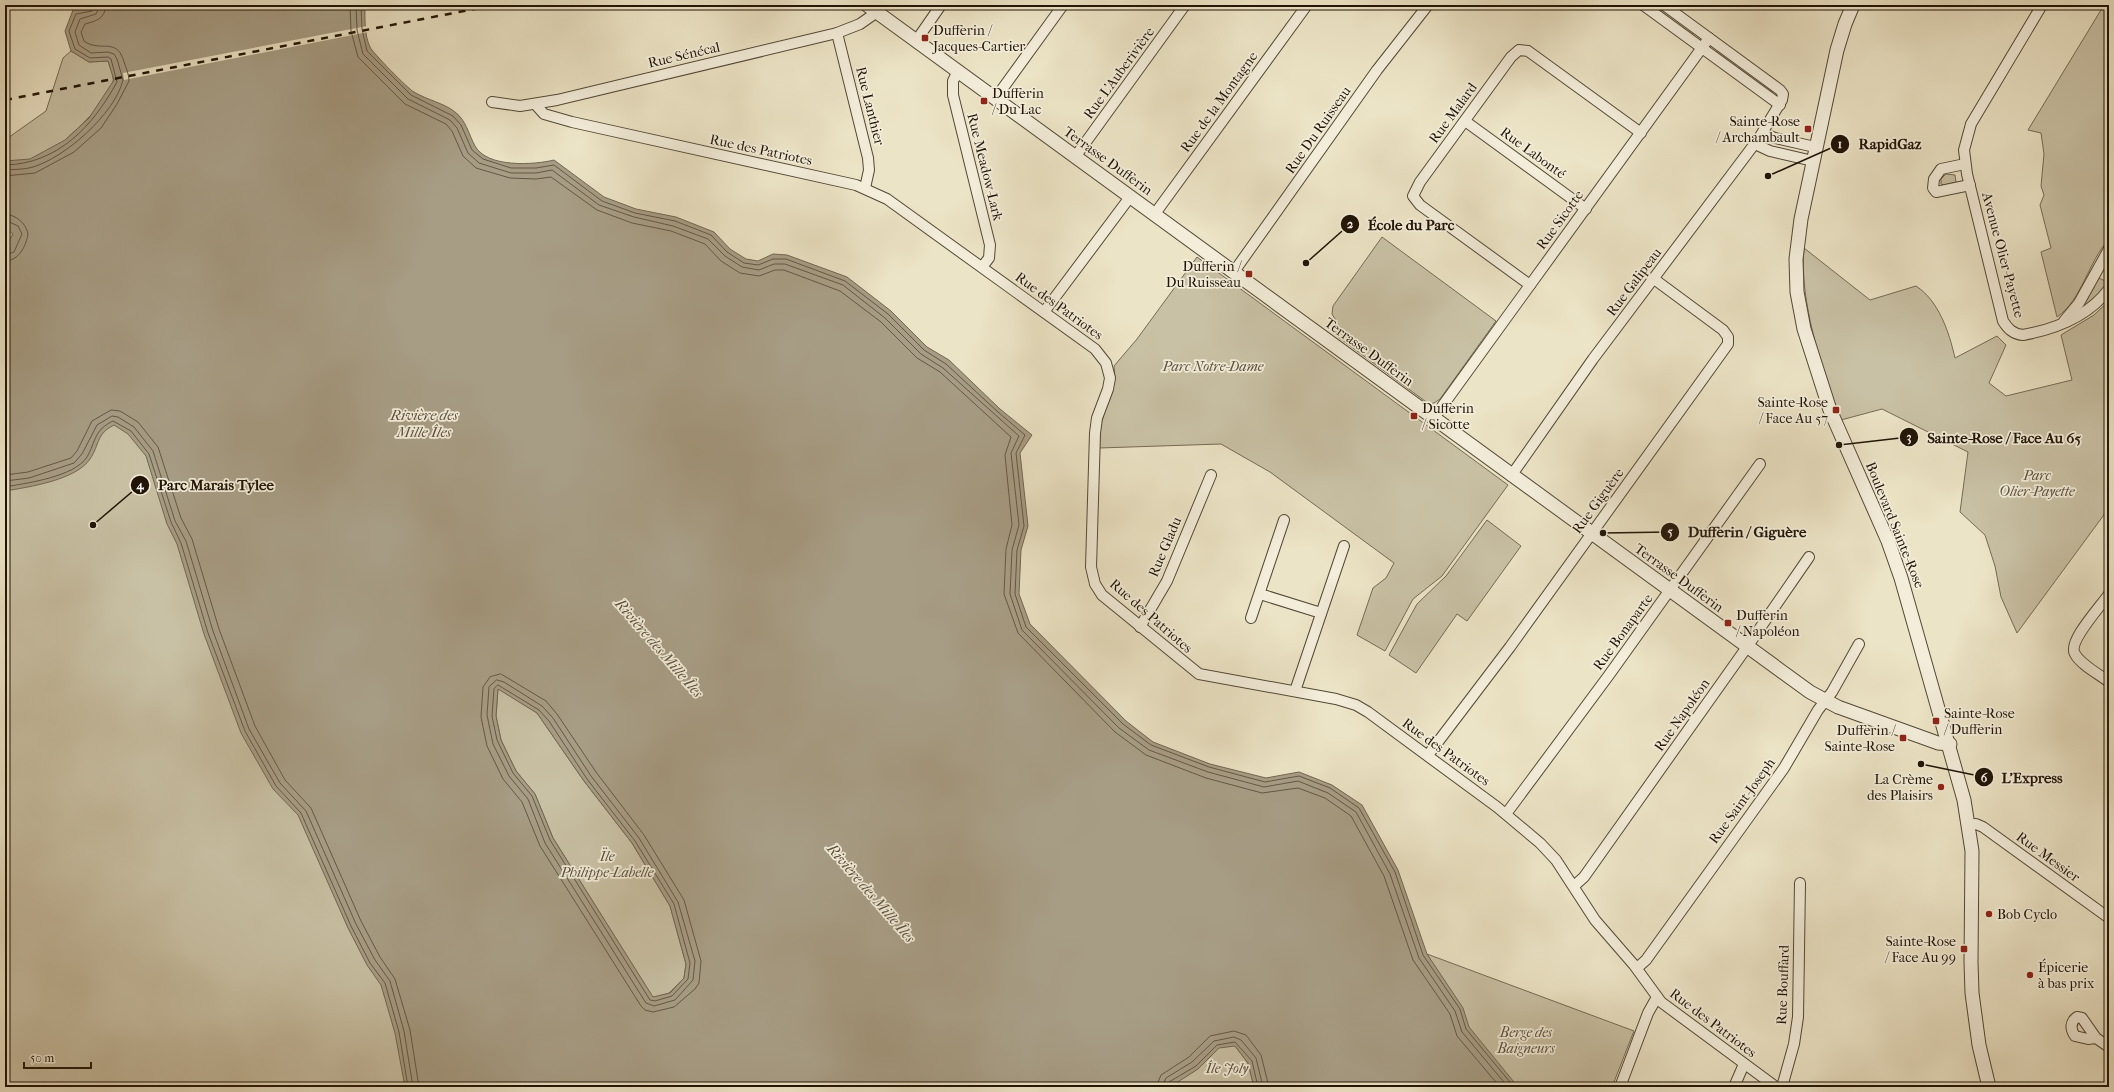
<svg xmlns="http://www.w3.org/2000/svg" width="2114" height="1092" viewBox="0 0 2114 1092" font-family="'IM FELL French Canon',serif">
<rect width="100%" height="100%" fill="#ece4c6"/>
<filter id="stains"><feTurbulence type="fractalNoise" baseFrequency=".005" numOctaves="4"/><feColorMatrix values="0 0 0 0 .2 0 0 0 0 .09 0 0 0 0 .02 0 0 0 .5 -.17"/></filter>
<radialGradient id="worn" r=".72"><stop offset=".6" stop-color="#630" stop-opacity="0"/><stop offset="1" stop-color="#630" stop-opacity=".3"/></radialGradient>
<g fill="#c9c1a5" stroke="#746a56">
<polygon points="1651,5 1656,5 1694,32 1692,35"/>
<path d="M2104,5H2109V239C2088,262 2082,300 2057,317L2041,252L2051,248L2040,205L2044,195L2041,186L2044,154L2041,133L2028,130Z"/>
<polygon points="1718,50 1773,90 1771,93 1716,52"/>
<path d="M71,51L89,62L108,61C110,67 114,76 113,82C111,97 79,128 66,139L123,404L322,831L423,1087H5V140L46,111L63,58Z"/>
<polygon points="1946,174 1955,175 1956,182 1944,185 1941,184 1941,179"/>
<polygon points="1382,237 1496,321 1440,399 1434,403 1429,404 1338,337 1335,319 1332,314 1333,306"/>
<path d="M1804,248L1870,300L1916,286C1939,301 1949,332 1955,358L1997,336L2006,345L1989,383L2006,396L2072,380L2061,335L2094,315L2109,301V508L2017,633L2001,597L1995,566L1985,535L1960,512L1968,452L1882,409L1841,420C1822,369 1799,302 1804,248Z"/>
<polygon points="1197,257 1508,485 1442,576 1413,599 1385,651 1357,635 1373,588 1386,578 1394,563 1270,472 1221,444 1099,448 1101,424 1115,378 1114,366 1137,339"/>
<polygon points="2097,277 2109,283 2094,302 2079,310"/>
<polygon points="1487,520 1521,546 1467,621 1457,614 1416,673 1389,655 1417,604 1446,576"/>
<polygon points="498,688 537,713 584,781 632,843 670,906 686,964 684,978 669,993 653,998 553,838 535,794 516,771 501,740 496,716"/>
<polygon points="1114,939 1235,1046 1248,1063 1254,1087 1170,1087"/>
<polygon points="1427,954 1634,1031 1612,1087 1502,1087"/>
</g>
<path fill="#a79d85" stroke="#716652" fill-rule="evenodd" d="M101,5H365C365,19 364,34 370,47C372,52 408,89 414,92C427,100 444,103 455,112C466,120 469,135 475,146C487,168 534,165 554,160L604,197L636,209L676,217L714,232L730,249L746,259L758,261L773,254L787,255L847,277L891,311L927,347L949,360L1000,409L1032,435L1020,453L1028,526L1021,550L1019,594L1030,624L1126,721L1153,742L1210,764L1266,778L1299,772L1332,785L1362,805L1398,870L1427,954L1463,1008L1469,1027L1518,1087H1254L1248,1063L1235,1046L1219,1048L1198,1069L1170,1087H405L395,1033L381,985L367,965L348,928L298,815L273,789L241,733L204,634L177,544L167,524L146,456L128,434L114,425C96,434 100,444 90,459C76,480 29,487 5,491V247L13,234L5,228V161L30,159L65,140L89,118L114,80L108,61L89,62L71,51L65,31L73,10ZM498,689L537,713L584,781L632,843L670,906L686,964L684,978L670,993L653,997L553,838L535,794L516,771L501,740L496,716Z"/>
<polygon fill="#ece4c6" points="367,26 368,32 124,80 123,73"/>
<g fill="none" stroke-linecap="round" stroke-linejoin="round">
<g stroke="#645846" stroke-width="1">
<polyline points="350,5 351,31 358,57 405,104 446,124 452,131 463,156 476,168 510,178 536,179 551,177 597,210 632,223 671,231 705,244 721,261 740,273 759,276 775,270 784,270 840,291 881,322 917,358 940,372 1011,437 1005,455 1012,525 1006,549 1004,594 1018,633 1115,732 1146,755 1206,778 1262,793 1298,788 1325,798 1351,816 1384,876 1413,960 1450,1014 1457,1036 1500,1087"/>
<polyline points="356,5 357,30 363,54 408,99 450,120 457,128 468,153 479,163 511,173 536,173 552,170 599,205 634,217 673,226 708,239 725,256 742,267 759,270 774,264 785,264 843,285 885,318 921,354 943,368 1019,436 1011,453 1019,525 1012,550 1010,594 1022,630 1119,728 1149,750 1208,772 1264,787 1298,781 1328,793 1356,812 1390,874 1419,958 1455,1011 1462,1032 1508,1087"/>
<polyline points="361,5 362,29 367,51 411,95 453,116 461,125 472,150 483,159 511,168 536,168 554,165 602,201 635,213 675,221 711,235 727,252 744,263 758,265 773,259 786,259 845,281 888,314 924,350 946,364 998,412 1025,435 1016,453 1024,526 1017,550 1015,594 1026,627 1123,724 1151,745 1209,767 1265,782 1299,776 1330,788 1359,808 1395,872 1423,955 1460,1009 1466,1029 1514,1087"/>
<path d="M5,165C58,164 93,126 117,82L111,59L108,57L90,58L75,49L69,31L76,14L92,11L95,5"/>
<path d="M5,170C13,169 24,170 33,167C64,158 115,114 123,80L117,59L114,54L108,52L91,53L79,45L75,32L80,19L96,14L100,5"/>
<path d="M5,176L35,173L74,152L101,128L117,104L129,81C129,74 126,68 124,62C117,36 100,53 84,41L81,32L85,24C96,21 105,19 106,5"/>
<path d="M5,214C16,215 26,223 28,234C26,246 19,261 5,261"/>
<polyline points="5,220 18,226 22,234 14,252 5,255"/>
<polyline points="5,475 28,472 71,458 77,451 92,421 111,410 120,411 138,422 158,447 181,518 192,539 219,629 255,726 285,780 311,808 361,921 380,957 395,979 410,1030 419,1087"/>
<polyline points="5,481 29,478 74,463 82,454 97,425 112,416 118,417 134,427 153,451 175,521 186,541 213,631 249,729 280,783 306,811 356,924 375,960 390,981 404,1031 413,1087"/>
<path d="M5,487C27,483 74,477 87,457C96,441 94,430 113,421L131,431L149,454L171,522L181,543L208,633L245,731L276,786L301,813L351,926L370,963L385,983L399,1032L408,1087"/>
<polygon points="501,674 546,701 557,714 596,772 644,835 684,900 701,961 699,983 695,989 674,1007 653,1012 645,1010 641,1006 540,846 522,802 503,779 487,746 481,717 483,687 490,677"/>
<polygon points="497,680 504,682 542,706 553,718 591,776 639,838 678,902 695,961 693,980 675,1000 654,1006 646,1003 545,843 528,799 509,776 493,744 487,715 489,687"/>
<polygon points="498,685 539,710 549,721 587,779 635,841 674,904 690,963 688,979 672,996 655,1001 650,1000 550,840 532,796 513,773 497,740 492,716 494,689"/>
<polyline points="1156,1087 1161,1075 1189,1057 1210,1036 1234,1031 1246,1035 1261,1055 1269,1087"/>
<polyline points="1162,1087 1166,1078 1192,1062 1214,1041 1234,1037 1241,1040 1256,1058 1263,1087"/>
<polyline points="1167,1087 1169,1082 1196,1066 1217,1045 1235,1042 1252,1061 1258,1087"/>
</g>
<defs>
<g id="minor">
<polyline points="1643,5 1780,105"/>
<path d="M2042,5L1971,124L1964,150L1967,174L2003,321C2008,329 2013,334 2023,335C2056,329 2088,317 2109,289"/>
<polyline points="837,33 868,158 869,170 865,188"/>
<polyline points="916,41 941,5"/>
<polyline points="958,71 953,81 953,95 990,245 989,258 982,267"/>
<polyline points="995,99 1063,5"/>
<polyline points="492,102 520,106 557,100 837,33 860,24 877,12"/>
<polyline points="535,104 544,114 572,122 856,185 887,199 1095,349 1106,363 1110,378 1108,389 1097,418 1095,433 1091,567 1095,584 1102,595 1199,674 1336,699 1356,705 1368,712 1497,807 1540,843 1556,860 1595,920 1634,965 1661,1002 1776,1087"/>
<polyline points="1465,121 1586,209"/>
<polyline points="1763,133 1775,138 1815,147"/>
<polyline points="1755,144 1770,151 1813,161"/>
<polyline points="1075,157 1185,5"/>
<polyline points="1965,164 1941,169 1934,179 1933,188 1936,192 1970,185"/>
<polyline points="1154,215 1307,5"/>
<polyline points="1233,273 1377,70 1428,5"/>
<polyline points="1530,285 1420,205 1413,196 1420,182 1511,57 1519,50 1528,51 1641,133"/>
<polyline points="1044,312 1130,197"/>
<polyline points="2064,321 2079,303 2109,249"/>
<polyline points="1433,419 1709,38"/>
<polyline points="1511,476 1593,359 1759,138 1782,100 1783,94 1780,90 1664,5"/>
<polyline points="1260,594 1321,613"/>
<path d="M2109,594C2101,606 2067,642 2075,654C2081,665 2099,674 2109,682"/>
<polyline points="1251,618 1284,520"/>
<polyline points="1140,627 1167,581 1211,475"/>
<polyline points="1295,691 1344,546"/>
<polyline points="1428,755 1510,647 1728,344 1728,337 1723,330 1654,279"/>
<polyline points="1506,814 1609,675 1760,464"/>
<polyline points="1969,825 1976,824 1983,827 2109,918"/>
<polyline points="1574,886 1584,877 1747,647 1809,557"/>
<polyline points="1637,968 1646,960 1784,768 1818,710 1832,692 1859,644"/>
<path d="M2096,1038L2088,1039L2075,1036C2070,1029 2070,1022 2077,1017L2082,1018L2096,1038L2109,1047"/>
<polyline points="1620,1087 1648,1013 1657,997"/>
<polyline points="1734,1087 1744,1064"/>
<polyline points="1782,1087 1794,1044 1798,1017 1800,883"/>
</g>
<g id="tertiary">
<polyline points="867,5 1810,692 1838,707 1938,743 1950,744"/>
<polyline points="1853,5 1845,24 1837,50 1801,219 1796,259 1797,292 1804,329 1830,410 1888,541 1901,578 1964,800 1972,851 1971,962 1972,993 1979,1045 1989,1087"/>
</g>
</defs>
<use href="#minor" stroke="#534836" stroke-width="12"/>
<use href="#tertiary" stroke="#534836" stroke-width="15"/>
<use href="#minor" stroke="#f3edda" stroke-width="10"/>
<use href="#tertiary" stroke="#f3edda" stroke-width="13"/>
<polyline stroke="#201406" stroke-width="2.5" stroke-dasharray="7 7" stroke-linecap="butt" points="5,100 495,5"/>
</g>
<g fill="#8f2418" stroke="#f3edda" stroke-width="1.5">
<rect x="921" y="34" width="8" height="8" rx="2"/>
<rect x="980" y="97" width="8" height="8" rx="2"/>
<rect x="1804" y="125" width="8" height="8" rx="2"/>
<rect x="1245" y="270" width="8" height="8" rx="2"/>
<rect x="1832" y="406" width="8" height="8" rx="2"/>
<rect x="1410" y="412" width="8" height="8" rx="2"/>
<rect x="1724" y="619" width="8" height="8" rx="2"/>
<rect x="1932" y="717" width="8" height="8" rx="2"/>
<rect x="1899" y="734" width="8" height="8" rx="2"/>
<circle cx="1941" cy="787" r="4"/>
<circle cx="1989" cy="914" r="4"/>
<rect x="1960" y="945" width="8" height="8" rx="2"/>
<circle cx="2030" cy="975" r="4"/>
</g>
<g text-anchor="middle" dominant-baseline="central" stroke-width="3.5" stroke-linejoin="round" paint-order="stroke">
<g font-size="14" fill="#201406" stroke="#f3edda" text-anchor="start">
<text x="933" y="30">Dufferin /<tspan x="933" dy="16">Jacques-Cartier</tspan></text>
<text x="992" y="93">Dufferin<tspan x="992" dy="16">/ Du Lac</tspan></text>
<text x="1800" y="121" text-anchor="end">Sainte-Rose<tspan x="1800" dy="16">/ Archambault</tspan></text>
<text x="1241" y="266" text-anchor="end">Dufferin /<tspan x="1241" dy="16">Du Ruisseau</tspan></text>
<text x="1828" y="402" text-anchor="end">Sainte-Rose<tspan x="1828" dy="16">/ Face Au 57</tspan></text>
<text x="1422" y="408">Dufferin<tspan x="1422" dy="16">/ Sicotte</tspan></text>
<text x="1736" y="615">Dufferin<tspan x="1736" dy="16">/ Napoléon</tspan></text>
<text x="1944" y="713">Sainte-Rose<tspan x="1944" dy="16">/ Dufferin</tspan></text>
<text x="1895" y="730" text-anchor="end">Dufferin /<tspan x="1895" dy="16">Sainte-Rose</tspan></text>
<text x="1933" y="779" text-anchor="end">La Crème<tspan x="1933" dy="16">des Plaisirs</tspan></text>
<text x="1997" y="914">Bob Cyclo</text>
<text x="1956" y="941" text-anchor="end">Sainte-Rose<tspan x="1956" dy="16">/ Face Au 99</tspan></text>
<text x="2038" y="967">Épicerie<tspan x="2038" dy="16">à bas prix</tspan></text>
</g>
<g font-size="14" fill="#201406" stroke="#f3edda">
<text transform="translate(684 55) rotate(-13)">Rue Sénécal</text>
<text transform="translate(1119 73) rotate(-54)">Rue L'Auberivière</text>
<text transform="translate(1219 102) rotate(-54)">Rue de la Montagne</text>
<text transform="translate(870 106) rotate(76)">Rue Lanthier</text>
<text transform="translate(1453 113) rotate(-54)">Rue Malard</text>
<text transform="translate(1318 130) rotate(-55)">Rue Du Ruisseau</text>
<text transform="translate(761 150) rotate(12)">Rue des Patriotes</text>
<text transform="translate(1533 153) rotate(36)">Rue Labonté</text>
<text transform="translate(1108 161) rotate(36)">Terrasse Dufferin</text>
<text transform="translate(985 167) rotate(76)">Rue Meadow-Lark</text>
<text transform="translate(1560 220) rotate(-54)">Rue Sicotte</text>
<text transform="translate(2003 255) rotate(75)">Avenue Olier-Payette</text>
<text transform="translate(1634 282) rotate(-53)">Rue Galipeau</text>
<text transform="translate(1059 306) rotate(36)">Rue des Patriotes</text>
<text transform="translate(1369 352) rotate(36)">Terrasse Dufferin</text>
<text transform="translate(1598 501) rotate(-54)">Rue Giguère</text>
<text transform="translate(1895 525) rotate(68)">Boulevard Sainte-Rose</text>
<text transform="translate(1165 547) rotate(-67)">Rue Gladu</text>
<text transform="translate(1679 578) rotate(36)">Terrasse Dufferin</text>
<text transform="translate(1151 616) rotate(41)">Rue des Patriotes</text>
<text transform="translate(1623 632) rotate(-54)">Rue Bonaparte</text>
<text transform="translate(1682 715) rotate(-55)">Rue Napoléon</text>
<text transform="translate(1446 752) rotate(36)">Rue des Patriotes</text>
<text transform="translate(1742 801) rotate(-54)">Rue Saint-Joseph</text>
<text transform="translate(2048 857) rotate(36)">Rue Messier</text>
<text transform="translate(1783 985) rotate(-88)">Rue Bouffard</text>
<text transform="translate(1713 1023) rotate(37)">Rue des Patriotes</text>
</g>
<g font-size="14" font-style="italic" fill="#5b513e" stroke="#f3edda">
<text x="1213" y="366">Parc Notre-Dame</text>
<text x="2037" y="475">Parc<tspan x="2037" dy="16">Olier-Payette</tspan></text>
<text x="607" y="856">Ïle<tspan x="607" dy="16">Philippe-Labelle</tspan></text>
<text x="1526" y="1032">Berge des<tspan x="1526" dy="16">Baigneurs</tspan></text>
<text x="1227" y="1068">Île Joly</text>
</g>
<g font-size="15" font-style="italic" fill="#5d523f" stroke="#f3edda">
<text x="424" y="415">Rivière des<tspan x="424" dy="17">Mille Îles</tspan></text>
<text transform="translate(659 648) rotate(49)">Rivière des Mille Îles</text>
<text transform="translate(871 893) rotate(49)">Rivière des Mille Îles</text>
</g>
</g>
<path fill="none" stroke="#201406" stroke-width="1.5" d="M1768 176L1840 144M1306 263L1350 224M1839 445L1909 437M93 525L140 485M1603 533L1670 532M1921 764L1984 777"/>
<g fill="#201406" stroke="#f3edda" stroke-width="1.5">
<circle cx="1768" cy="176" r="4"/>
<circle cx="1306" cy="263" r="4"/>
<circle cx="1839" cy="445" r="4"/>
<circle cx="93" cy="525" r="4"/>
<circle cx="1603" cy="533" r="4"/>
<circle cx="1921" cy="764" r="4"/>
<circle cx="1840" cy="144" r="10"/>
<circle cx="1350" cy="224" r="10"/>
<circle cx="1909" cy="437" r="10"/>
<circle cx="140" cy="485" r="10"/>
<circle cx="1670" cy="532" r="10"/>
<circle cx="1984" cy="777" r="10"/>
</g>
<g font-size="12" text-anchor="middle" font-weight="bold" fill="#fff">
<text x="1840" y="148">1</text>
<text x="1350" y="228">2</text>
<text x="1909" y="441">3</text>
<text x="140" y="489">4</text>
<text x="1670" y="536">5</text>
<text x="1984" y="782">6</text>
</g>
<g font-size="15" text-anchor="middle" font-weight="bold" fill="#201406" stroke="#f3edda" stroke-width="3.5" stroke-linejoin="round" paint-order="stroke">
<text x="1890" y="149">RapidGaz</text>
<text x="1411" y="230">École du Parc</text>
<text x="2004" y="443">Sainte-Rose / Face Au 65</text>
<text x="216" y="490">Parc Marais Tylee</text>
<text x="1747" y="537">Dufferin / Giguère</text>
<text x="2032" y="783">L'Express</text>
</g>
<rect width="2114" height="1092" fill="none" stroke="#ece4c6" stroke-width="20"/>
<rect x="6" y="6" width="2102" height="1080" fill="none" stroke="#201406" stroke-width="2"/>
<rect x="10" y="10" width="2094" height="1072" fill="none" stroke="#201406"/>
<path d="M24 1062v6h67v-6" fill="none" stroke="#201406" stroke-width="2"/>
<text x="30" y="1062" font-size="12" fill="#201406" stroke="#f3edda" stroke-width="3" paint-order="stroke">50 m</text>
<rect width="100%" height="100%" filter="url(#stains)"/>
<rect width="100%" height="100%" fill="url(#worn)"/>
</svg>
